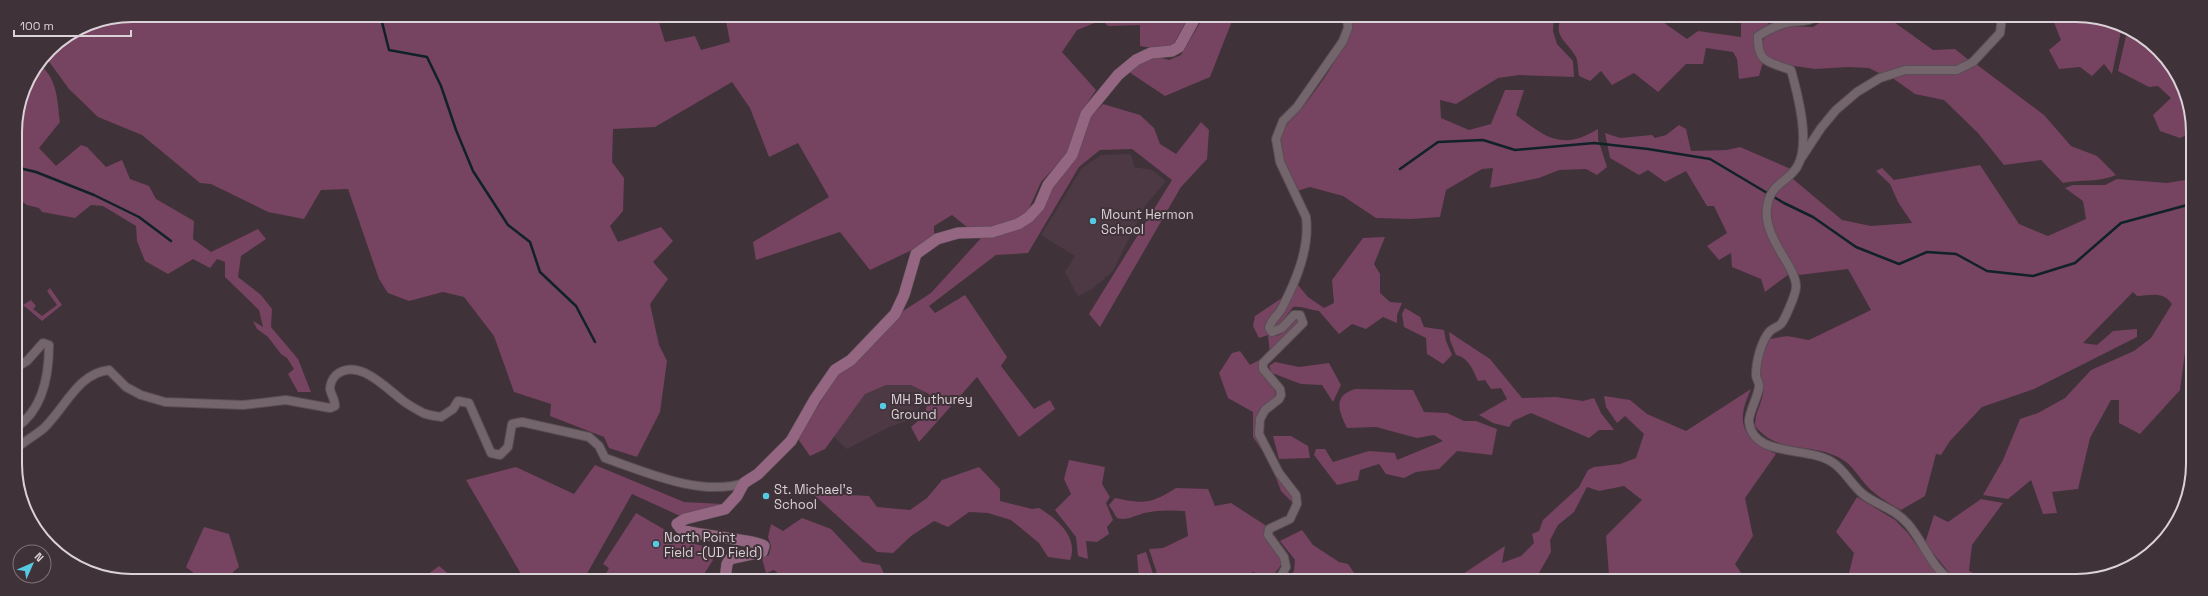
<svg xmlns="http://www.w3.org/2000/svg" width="2208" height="596" viewBox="0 0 2208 596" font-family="'Space Grotesk',sans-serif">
<rect width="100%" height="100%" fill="#403239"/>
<g fill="#4c3944">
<polygon points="1131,154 1134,167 1152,170 1166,181 1145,206 1113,271 1092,289 1078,296 1065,272 1075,256 1041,235 1082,168 1101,155"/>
<polygon points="885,380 913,381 926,395 915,418 887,428 847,449 830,433 856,393"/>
</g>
<g fill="#764361">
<polygon points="132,15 657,16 665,42 695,36 701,50 730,42 725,16 1189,16 1173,45 1161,49 1140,46 1140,25 1108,26 1102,20 1077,30 1062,52 1096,90 1080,114 1068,153 1041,182 1027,213 1012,222 984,228 967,227 952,215 934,226 934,237 914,249 870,270 840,232 756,260 753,242 829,197 798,143 769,157 750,108 732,82 655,127 613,129 612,162 624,178 623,211 610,226 618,242 661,227 673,241 653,262 668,279 650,304 659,345 667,361 660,412 637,457 609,448 604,437 550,416 551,404 514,392 494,336 464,297 443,292 409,301 388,293 379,279 348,189 321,190 304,219 268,212 211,184 200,183 142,135 98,117 69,89 45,56 50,49 88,24"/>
<polygon points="1204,16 1234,16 1210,77 1165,96 1129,72 1140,63 1154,56 1169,60 1181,55"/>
<path d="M1353,16L1554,17L1553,31L1557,44L1573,61L1574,77L1519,75L1498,78L1456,104L1440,100L1441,118L1469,130L1491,124L1505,90H1524L1516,115C1546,138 1562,151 1598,129V139L1607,167L1597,175L1586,169L1559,170L1539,178L1490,188L1493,168L1482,169L1446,190L1440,217L1411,219L1376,218L1343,196L1310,187L1297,191C1290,174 1280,157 1281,138C1283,124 1293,119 1301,109C1318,89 1351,42 1353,16Z"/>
<path d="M1563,17H1656L1687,39L1698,31L1741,37V17H1767L1769,26L1759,32L1763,62L1759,76L1739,79L1737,59L1733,52L1706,48L1703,64H1686L1658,92L1634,73L1612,85L1601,71L1590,81L1579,76C1578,70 1578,62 1576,57C1569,43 1550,34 1563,17Z"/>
<path d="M1828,17H1887L1933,50L1955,49L1970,61L1955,68L1881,74L1869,68L1848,67L1815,69L1788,65L1766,58C1761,49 1761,44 1766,34L1787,26L1813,27Z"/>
<polygon points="2054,17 2099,17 2122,26 2112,74 2104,64 2092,76 2080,67 2059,69 2049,50 2061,40 2053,20"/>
<polygon points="2126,36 2160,51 2181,80 2191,110 2191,133 2180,138 2160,131 2153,115 2171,98 2158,86 2149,87 2118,71"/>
<path d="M39,64C58,79 57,100 60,122L39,148L56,166L81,145L87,147L106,167L122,160L130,179L149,186L156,199L194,221L193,239L211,252L258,229L266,239L241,256L238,277L261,295L272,309L271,327L298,359L311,392H298L288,374L294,369L287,358L281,354L268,337L257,329L253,321L263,327L259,310L225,277V262L217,259L210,268L193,259L168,274L145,261L137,241L136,226L103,206L91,205L75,218L42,212L39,208L27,205L17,198L16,181L19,180L21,172L15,162V125L24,87Z"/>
<path d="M1976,64L2044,115L2071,146L2097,156L2116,175C2097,183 2082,179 2063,183L2041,160L2004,165L1978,133L1944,100L1915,94L1891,77L1906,73Z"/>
<polygon points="1103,104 1140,115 1154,128 1160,144 1176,154 1201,122 1209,130 1207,159 1181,187 1100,327 1089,314 1172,180 1132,149 1100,150 1079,167 1028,253 996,255 929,306 935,313 965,295 1007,357 1001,366 1034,409 1050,400 1055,409 1019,437 977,377 919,442 911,427 925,415 929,394 911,385 886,385 865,394 825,449 810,456 798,439 838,373 900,313 931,293 982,237 1031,219 1087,120"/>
<polygon points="1679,125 1686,129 1691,151 1727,150 1740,147 1791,169 1772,185 1764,209 1767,233 1789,274 1765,292 1761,279 1732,267 1731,253 1719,260 1707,246 1727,233 1714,206 1707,206 1686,171 1665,182 1648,170 1639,175 1610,158 1605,133 1620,138 1652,135 1655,138 1666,135"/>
<path d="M1980,165L2019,224L2048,236L2086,219L2083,201L2065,188L2073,185H2105L2117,179L2167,183L2191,179V352H2185L2180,390L2140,434L2119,423V400H2111L2090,438L2078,489L2052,492L2057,513L2043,514L2031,480L2008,499L1983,495L2003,460L2020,419L2038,413L2065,398L2091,370L2134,351L2151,338L2172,304C2163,291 2152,295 2137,296L2133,292L2083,343L2097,345L2113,331L2137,329V337L2034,389L1982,407L1950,441L1941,455L1936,454L1925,496L1901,510C1890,504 1880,498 1871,490C1859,479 1853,464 1838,457C1807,442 1779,455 1755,426C1755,412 1761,406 1763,393C1764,386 1761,381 1761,375C1760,362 1765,349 1770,339L1787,336L1809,340L1871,310L1848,269L1799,275C1784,254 1757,215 1779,190C1782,186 1789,182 1793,179L1842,220L1871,226L1912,223L1898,202L1890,184L1876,171L1882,168L1894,180Z"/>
<path d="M1385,237L1374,264L1380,274V293L1390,302L1402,303L1397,315V323L1383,317L1366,329L1352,324L1339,334L1319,311C1310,310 1302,306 1293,307L1277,328L1274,324L1284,314L1297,284L1308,297L1324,308L1334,303L1332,280L1363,238Z"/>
<polygon points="50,288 62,305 42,321 23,305 31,300 36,306 33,309 42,316 57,305 47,291"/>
<path d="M1282,298L1266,329L1268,334C1281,341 1288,327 1296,318L1300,322L1270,355L1268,335L1259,338L1253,326L1255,316Z"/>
<polygon points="1405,308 1420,317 1424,327 1444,330 1446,341 1452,355 1443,364 1427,354 1426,338 1404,327 1402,314"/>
<path d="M1449,332L1490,359L1522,398L1556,397L1583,401L1594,398L1601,413L1614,430H1599L1589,438L1531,413L1513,421L1509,427L1493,423L1479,415L1507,399L1501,388L1491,389L1485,380L1478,381C1473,370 1469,358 1456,355L1450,340Z"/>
<path d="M1240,351L1250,365L1263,358L1276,394C1271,403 1262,407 1257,417C1267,446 1273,475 1294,498L1292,502L1281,491L1270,462L1253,437V412L1228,398L1219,373L1232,353Z"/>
<polygon points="1275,362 1299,367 1329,363 1341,385 1333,402 1322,385 1301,384 1272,373 1269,366"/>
<path d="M1355,389L1413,390L1424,412L1447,413L1464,421H1476L1497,429L1492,455L1457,451L1439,469L1416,472L1404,478L1386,474L1379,464L1360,470L1358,480L1337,485L1314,455L1316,449H1325L1333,462L1369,451L1395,453L1397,460L1443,441L1434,435L1417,438L1376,427L1347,428C1339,411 1332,396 1355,389Z"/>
<path d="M1751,389C1735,424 1742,437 1776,454L1745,498L1753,536L1735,564L1746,580H1604L1609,575L1606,536L1642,500L1624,486L1599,491L1587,487L1574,512L1558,525L1550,540L1551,552L1535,580H1451L1457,578L1505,546L1502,563L1521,556L1534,543L1532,534L1539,531L1543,520L1579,487L1588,470L1594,467L1620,464L1636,458L1644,434L1625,416L1617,423L1606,407L1604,396L1630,400L1647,414L1686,431Z"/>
<polygon points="1273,436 1291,436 1308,446 1310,458 1279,459"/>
<polygon points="1069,460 1105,467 1102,484 1110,497 1106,503 1113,520 1107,527 1109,534 1097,542 1086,541 1088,559 1078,556 1076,537 1055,510 1071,494 1064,479"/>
<polygon points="595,465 684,502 722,504 680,516 632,494 584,579 524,579 466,480 516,467 574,494"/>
<path d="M979,467L1000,489V501L1032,509L1039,508C1057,519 1079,537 1070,560L1048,557L1039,543L1011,520L988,513L969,512L948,527L934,521L911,536L893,553L877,552L812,493L869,496L877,507L910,510L927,498L942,480Z"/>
<path d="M1176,488L1208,489L1215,506L1231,503L1265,525L1266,535L1282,557L1281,565L1271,579L1253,572L1242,579L1230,575L1223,580H1159L1149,549L1163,548L1188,536L1185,511C1171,510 1157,510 1144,513C1134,516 1127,521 1117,518L1109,505L1115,498C1144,504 1151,504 1176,488Z"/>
<polygon points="1857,497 1895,520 1907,532 1943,581 1847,581 1854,553 1836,532"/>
<polygon points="1981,499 2003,503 1972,545 1969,571 1987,581 1961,581 1950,574 1925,543 1934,515 1948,522"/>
<polygon points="636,513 684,541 706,547 713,560 701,579 603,579 609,568 603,564"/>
<polygon points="802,518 831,529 862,562 880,565 887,580 785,579 774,570 766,573 762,558 769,555 771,546 768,537 771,524 783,531"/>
<polygon points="204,527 229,534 239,567 233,572 234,579 201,579 186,567"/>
<polygon points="1302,530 1313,545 1339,562 1348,564 1359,580 1286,580 1294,571 1295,560 1280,541"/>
<polygon points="1146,552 1155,580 1139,580 1137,555"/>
<polygon points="439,566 455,579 429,579 427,575"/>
</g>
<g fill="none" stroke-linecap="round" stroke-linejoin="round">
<g stroke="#102227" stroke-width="2.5">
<polyline points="385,15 382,22 389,50 427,57 441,86 456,130 473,171 508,225 530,242 540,272 576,306 595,342"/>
<polyline points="15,167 36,172 94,195 139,217 171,241"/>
<polyline points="1400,169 1438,142 1483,140 1515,150 1594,143 1648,149 1710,159 1784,203 1813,217 1856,247 1899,264 1927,252 1956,254 1987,271 2033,276 2075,263 2121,223 2191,204"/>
</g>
<defs>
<g id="minor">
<path d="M1816,17C1808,22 1800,21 1791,22C1779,24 1769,29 1758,36C1757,64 1770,62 1791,70C1798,95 1811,144 1797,167C1786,184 1770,183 1767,208C1763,239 1797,267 1796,287C1796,294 1785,319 1781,324C1778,327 1773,328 1770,331C1761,341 1756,362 1756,375C1756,379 1760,383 1759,387C1758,397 1748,414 1749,422C1753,458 1808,446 1832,462C1845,470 1852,486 1864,495C1879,506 1895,509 1908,524C1923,541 1932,569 1952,581"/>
<polyline points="1802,157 1821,128 1836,110 1857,92 1880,78 1905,70 1957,70 1973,62 2000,33 2002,17"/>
<path d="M17,367L27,361L43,343L49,345C49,375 43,409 17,427"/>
<path d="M17,448C26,440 36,435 44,428C65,408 78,373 109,370L126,387L141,395L165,402L243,405L286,400L330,408L335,406C335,399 331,395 330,389C330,384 333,378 336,375C358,357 386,388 402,400C408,405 416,409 423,413C428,415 435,416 441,417L453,409L458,401L469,403L491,453L500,455L508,447L512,424L522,422L589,437L599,446L605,458C646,472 700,497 744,483"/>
<path d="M1279,580L1286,567L1284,557L1268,535L1269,529L1290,519L1297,504L1296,495L1279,473L1259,434L1260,419L1265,410L1279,399L1281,395L1280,389L1263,369V363L1303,323L1300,315H1294L1282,328L1272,332L1269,328C1271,319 1278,316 1282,308C1296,281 1310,248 1306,217L1280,162L1276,139L1283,121L1297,107L1343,41L1348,28L1347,16"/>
</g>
<path id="secondary" d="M725,579L727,564L730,559L762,552L764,546C759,541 702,535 690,532L682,530L677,524L685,519L725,509L737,496L744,483L758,474L791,441L815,399L835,370L851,360L895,314L904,295L916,254L937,239L958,233L992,232L1018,224L1029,217L1039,206L1048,185L1072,155L1086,114L1118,75L1136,60L1151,53L1172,51L1179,47L1196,16"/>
</defs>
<use href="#minor" stroke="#594e54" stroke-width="10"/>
<use href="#secondary" stroke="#594e54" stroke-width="12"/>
<use href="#minor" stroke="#74656d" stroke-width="8"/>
<use href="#secondary" stroke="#956682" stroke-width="11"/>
</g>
<g fill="#58c9e3" stroke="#403239" stroke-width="1.5">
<circle cx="1093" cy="221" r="4"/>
<circle cx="883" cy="406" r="4"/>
<circle cx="766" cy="496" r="4"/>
<circle cx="656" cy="544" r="4"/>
</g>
<g text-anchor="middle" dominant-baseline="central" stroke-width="4" stroke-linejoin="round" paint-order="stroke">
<g font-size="13" fill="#dbd2d7" stroke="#403239" text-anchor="start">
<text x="1101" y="214">Mount Hermon<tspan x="1101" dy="15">School</tspan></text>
<text x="891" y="399">MH Buthurey<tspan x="891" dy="15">Ground</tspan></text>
<text x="774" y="489">St. Michael's<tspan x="774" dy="15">School</tspan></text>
<text x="664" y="537">North Point<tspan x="664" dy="15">Field -(UD Field)</tspan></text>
</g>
</g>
<path d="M0 0H2208V596H0ZM132 22H2076A110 110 0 0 1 2186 132V464A110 110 0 0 1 2076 574H132A110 110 0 0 1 22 464V132A110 110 0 0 1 132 22Z" fill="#403239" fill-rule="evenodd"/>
<path fill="none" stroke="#dbd2d7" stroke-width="2" d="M132 22H2076A110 110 0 0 1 2186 132V464A110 110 0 0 1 2076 574H132A110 110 0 0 1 22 464V132A110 110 0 0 1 132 22Z"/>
<g transform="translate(32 564) rotate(45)"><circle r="19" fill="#403239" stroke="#7e7278"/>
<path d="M0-3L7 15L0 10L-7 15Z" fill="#58c9e3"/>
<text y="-6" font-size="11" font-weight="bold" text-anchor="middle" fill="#dbd2d7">N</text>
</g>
<path d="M14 30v6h117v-6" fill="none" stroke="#dbd2d7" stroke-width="2"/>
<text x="20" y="30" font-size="12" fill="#dbd2d7" stroke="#403239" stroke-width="3" paint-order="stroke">100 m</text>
</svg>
